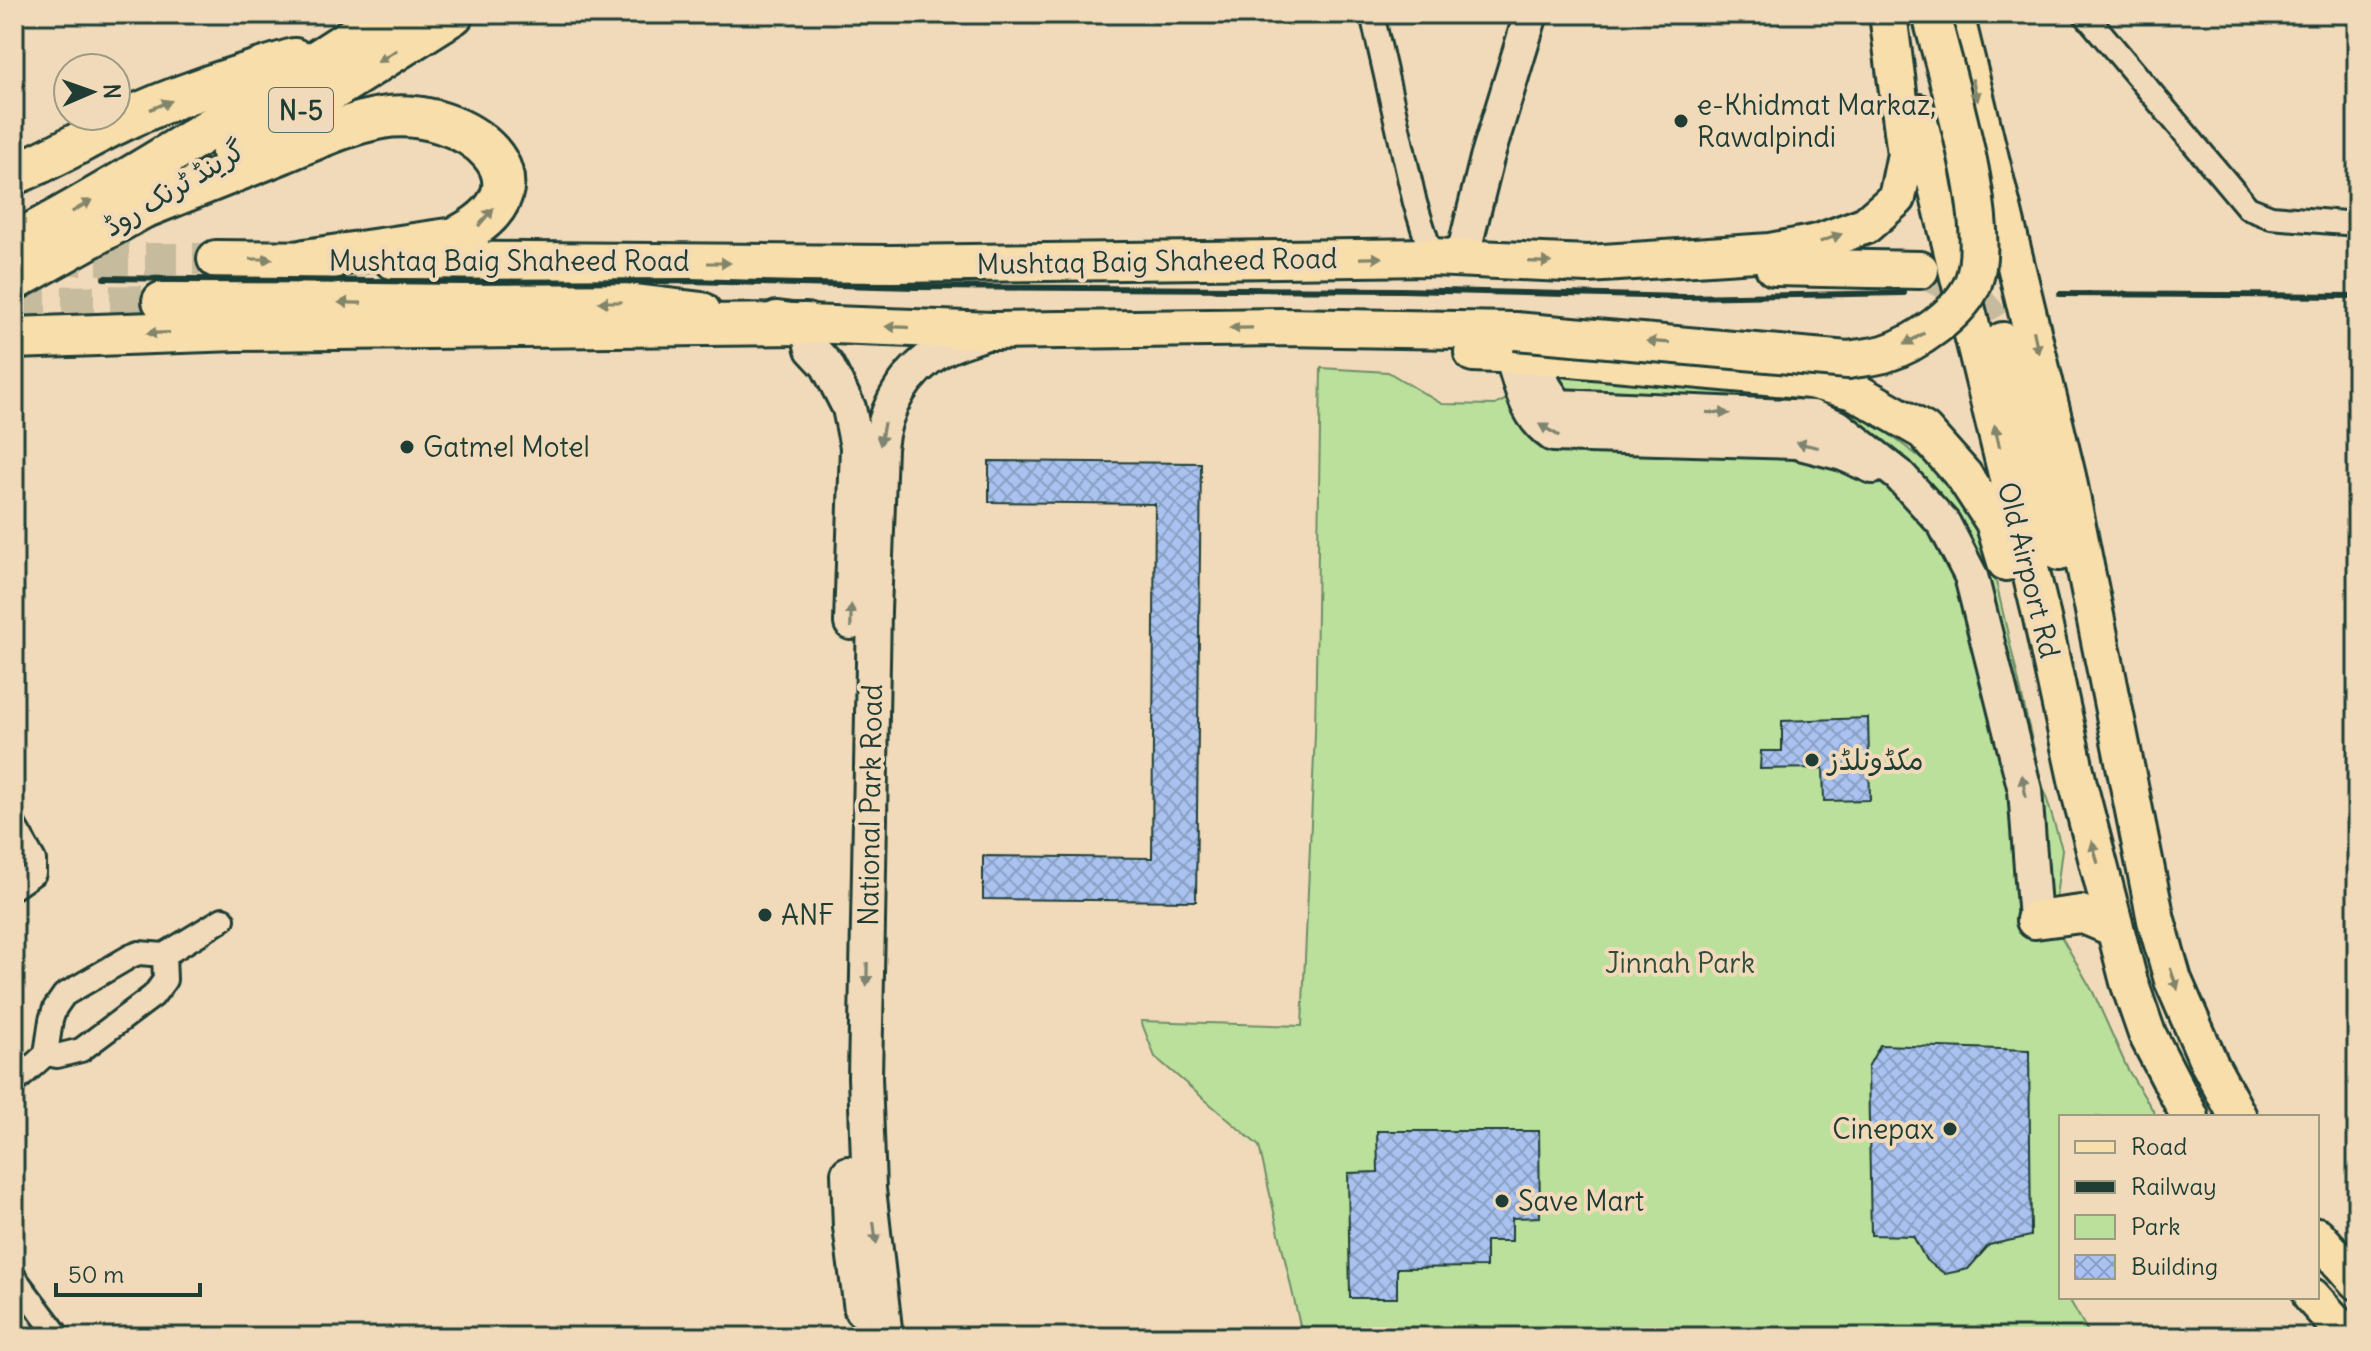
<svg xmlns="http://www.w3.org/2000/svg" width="2371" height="1351" viewBox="0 0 2371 1351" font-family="Delius,'Playpen Sans Arabic',sans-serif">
<defs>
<pattern id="building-cross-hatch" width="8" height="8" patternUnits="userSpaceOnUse" patternTransform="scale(2)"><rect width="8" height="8" fill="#a9c2f0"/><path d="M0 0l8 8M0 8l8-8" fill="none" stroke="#899fc3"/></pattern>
</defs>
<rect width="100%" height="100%" fill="#f1dab9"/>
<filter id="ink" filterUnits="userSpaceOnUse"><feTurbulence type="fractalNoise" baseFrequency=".0125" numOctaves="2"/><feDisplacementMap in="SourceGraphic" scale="16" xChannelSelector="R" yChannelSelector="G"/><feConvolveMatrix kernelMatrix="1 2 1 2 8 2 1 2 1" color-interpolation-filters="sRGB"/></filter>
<g filter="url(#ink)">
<polygon fill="#bbe09b" stroke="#6d8e68" stroke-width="2" points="1321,368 1388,372 1442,404 1495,405 1554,375 1790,386 1842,399 1938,471 1986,538 2041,780 2062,849 2053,922 2093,992 2128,1070 2157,1117 2061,1117 2061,1273 2058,1280 2061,1297 2068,1297 2091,1337 1301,1337 1301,1330 1259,1146 1155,1057 1141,1021 1302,1026 1315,733"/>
<g fill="url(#building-cross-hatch)" stroke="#1f3d34" stroke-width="2">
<polygon points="989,461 1201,463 1196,901 983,899 983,856 1152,858 1155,504 989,502"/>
<polygon points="1868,718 1870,800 1824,801 1823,768 1760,769 1761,751 1782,751 1782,721"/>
<polygon points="1880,1045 2029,1050 2031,1236 1989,1245 1968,1269 1945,1274 1926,1260 1913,1236 1871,1235 1868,1067"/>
<polygon points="1377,1131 1539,1131 1540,1217 1512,1218 1512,1241 1486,1241 1486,1267 1397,1268 1397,1298 1350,1298 1348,1173 1378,1172"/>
</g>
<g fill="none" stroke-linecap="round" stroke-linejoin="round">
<g stroke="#c7bb9e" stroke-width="32" stroke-dasharray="32 16" stroke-linecap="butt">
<polyline points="49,259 216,259"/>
<polyline points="14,302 161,301"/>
</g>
<path stroke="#c7bb9e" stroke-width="36" stroke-dasharray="36 18" stroke-linecap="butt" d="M1920,270C1960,286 1984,300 2003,341"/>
<defs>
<g id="street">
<polyline points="1372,14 1415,203 1432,257"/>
<polyline points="2085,14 2248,208 2271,217 2357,224"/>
<polyline points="14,825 34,860 34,873 14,887"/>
<polyline points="46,1054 57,1056 81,1050 153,996 165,980 164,955"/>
<polyline points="14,1083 46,1054 51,1020 55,1008 64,995 131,956 139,953 164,955 223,919"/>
<polyline points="14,1277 59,1337"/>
</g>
<g id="secondary">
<polyline points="1462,259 1487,158 1531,14"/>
<polyline points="806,324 812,349 827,365 849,408 857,447 851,623"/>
<path d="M1511,355C1521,386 1525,416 1553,435L1796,442L1843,454L1873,467"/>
<path d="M1550,356C1532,376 1545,387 1558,406L1812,417L1838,427L1899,475L1944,524L1971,576L2025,790L2035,920"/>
<polyline points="848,1173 850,1227 861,1310"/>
<path d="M886,1337L869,1189L865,1077L874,611L880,448C884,408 905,372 940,351C953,343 971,339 986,333"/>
</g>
<g id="primary">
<polyline points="1955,14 2067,476 2156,920 2173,980 2210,1065 2238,1117"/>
<polyline points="1919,113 2042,618 2078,784 2129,982 2147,1034 2190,1117"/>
<polyline points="216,259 333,260"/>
<polyline points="392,260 892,264 1432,257 1588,264 1770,252 1818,243 1866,225 1897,198 1906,154 1888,14"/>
<polyline points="1774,267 1920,270"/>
<polyline points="161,301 627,302 702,311"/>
<polyline points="777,320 806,324 993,331 1284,327 1515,331"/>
<polyline points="2003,341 2026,420 2059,552"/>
<polyline points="1473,353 1550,356 1810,380 1854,391 1924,431 1964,476 1994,522 2006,562"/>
<polyline points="2035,920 2081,914 2114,928"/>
<polyline points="2317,1236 2357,1281"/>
<polyline points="2312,1297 2348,1337"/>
</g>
<g id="highway">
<polyline points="232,153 453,14"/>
<path d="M14,174C51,160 84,139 120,122C176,95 235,77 294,59"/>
<path d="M148,206C194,188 239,170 284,152C316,139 347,124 381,118C464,104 565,184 455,238L305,260"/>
<path d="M14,243C143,174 267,93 390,14"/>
<polyline points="14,280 171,192"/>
<polyline points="14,338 236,330 806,324"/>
</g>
</defs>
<use href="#street" stroke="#1f3d34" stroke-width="28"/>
<use href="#secondary" stroke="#1f3d34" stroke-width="38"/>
<use href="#primary" stroke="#1f3d34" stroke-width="42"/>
<use href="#highway" stroke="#1f3d34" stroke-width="46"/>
<use href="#street" stroke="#f1dab9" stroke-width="22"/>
<use href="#secondary" stroke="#f1dab9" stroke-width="32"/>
<use href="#primary" stroke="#f8deab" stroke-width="36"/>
<use href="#highway" stroke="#f8deab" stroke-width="40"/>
<g stroke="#1f3d34" stroke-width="6">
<polyline points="104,278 462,282 689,281 914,287 1402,290 1684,297 1904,293"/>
<polyline points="2060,294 2357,296"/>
</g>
<defs>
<path id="primary-bridge" d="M1515,331L1848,360C1859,358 1872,357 1884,354C1914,345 1961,313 1973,283C1995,226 1946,76 1931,14"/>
</defs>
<use href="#primary-bridge" stroke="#1f3d34" stroke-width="42" stroke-linecap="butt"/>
<use href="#primary-bridge" stroke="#f8deab" stroke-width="36"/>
</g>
<defs><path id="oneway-solid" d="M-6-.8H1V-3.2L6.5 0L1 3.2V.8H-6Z" transform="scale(2)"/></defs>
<g fill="#81856a">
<use href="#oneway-solid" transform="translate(387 56) rotate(148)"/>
<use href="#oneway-solid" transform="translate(1975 90) rotate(76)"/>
<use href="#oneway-solid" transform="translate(161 105) rotate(-22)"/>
<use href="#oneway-solid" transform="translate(82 206) rotate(-31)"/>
<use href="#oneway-solid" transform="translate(486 217) rotate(-50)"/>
<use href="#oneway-solid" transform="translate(1831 238) rotate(-20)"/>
<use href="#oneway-solid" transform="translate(1371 258) rotate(-1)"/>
<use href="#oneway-solid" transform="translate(261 259)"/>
<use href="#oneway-solid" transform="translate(1540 262) rotate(2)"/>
<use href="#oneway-solid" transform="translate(719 263)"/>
<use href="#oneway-solid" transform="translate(610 302) rotate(180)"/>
<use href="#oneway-solid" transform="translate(350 303) rotate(-179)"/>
<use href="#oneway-solid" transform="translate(897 327) rotate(-178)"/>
<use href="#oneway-solid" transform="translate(1241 328) rotate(179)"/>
<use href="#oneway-solid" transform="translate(158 333) rotate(178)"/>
<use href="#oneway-solid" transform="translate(1914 339) rotate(150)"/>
<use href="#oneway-solid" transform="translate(1658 342) rotate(-176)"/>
<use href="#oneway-solid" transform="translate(2036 342) rotate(78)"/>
<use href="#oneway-solid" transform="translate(1997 436) rotate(-103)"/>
<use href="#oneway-solid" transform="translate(2095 852) rotate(-104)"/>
<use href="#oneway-solid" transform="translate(2174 979) rotate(71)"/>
</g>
<g fill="#7d8470">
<use href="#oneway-solid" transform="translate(1718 413) rotate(3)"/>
<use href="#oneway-solid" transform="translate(1549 430) rotate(-150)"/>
<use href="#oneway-solid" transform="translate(882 434) rotate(100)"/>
<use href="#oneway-solid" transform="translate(1807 445) rotate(-168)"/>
<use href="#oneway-solid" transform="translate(851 616) rotate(-89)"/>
<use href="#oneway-solid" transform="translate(2024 786) rotate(-100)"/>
<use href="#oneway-solid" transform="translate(867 974) rotate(91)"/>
<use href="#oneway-solid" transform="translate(875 1233) rotate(83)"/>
</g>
</g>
<g fill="#1f3d34" stroke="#f1dab9" stroke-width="3">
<circle cx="1681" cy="121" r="8"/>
<circle cx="407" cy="447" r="8"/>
<circle cx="1812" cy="760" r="8"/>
<circle cx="765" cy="915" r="8"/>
<circle cx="1950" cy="1129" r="8"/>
<circle cx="1502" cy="1201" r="8"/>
</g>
<g text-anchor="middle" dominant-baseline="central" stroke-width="8" stroke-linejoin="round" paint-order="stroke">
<rect fill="#f1dab9" stroke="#5e6c5c" stroke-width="2" x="269" y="88" width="64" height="44" rx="6"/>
<g font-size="26" font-weight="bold" fill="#1f3d34">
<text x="301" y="110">N-5</text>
</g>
<g font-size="28" fill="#1f3d34" stroke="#f1dab9" text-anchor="start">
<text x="1697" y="105">e-Khidmat Markaz,<tspan x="1697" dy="32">Rawalpindi</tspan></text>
<text x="423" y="447">Gatmel Motel</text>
<text x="1828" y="760">مکڈونلڈز</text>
<text x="781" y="915">ANF</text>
<text x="1934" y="1129" text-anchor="end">Cinepax</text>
<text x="1518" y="1201">Save Mart</text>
</g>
<g font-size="28" fill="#1f3d34" stroke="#f1dab9">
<text transform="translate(174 188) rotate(-31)">گرینڈ ٹرنک روڈ</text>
<text x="509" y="261">Mushtaq Baig Shaheed Road</text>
<text transform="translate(1157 261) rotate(-1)">Mushtaq Baig Shaheed Road</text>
<text transform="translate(2029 570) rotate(76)">Old Airport Rd</text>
<text transform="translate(870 805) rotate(-89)">National Park Road</text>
</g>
<g font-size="28" fill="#2f4d3e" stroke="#f1dab9">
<text x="1680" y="963">Jinnah Park</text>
</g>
</g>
<rect width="2371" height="1351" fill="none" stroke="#f1dab9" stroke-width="48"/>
<rect x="24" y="24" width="2323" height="1303" fill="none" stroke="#1f3d34" stroke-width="3" filter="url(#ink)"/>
<rect x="2059" y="1115" width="260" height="184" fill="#f1dab9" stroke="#9d9b84" stroke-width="2"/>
<rect x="2075" y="1141" width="40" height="12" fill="#f8deab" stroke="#9d9b84" stroke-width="2"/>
<text x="2131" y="1155" font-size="24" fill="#1f3d34">Road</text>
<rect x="2075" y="1181" width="40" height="12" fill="#1f3d34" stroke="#9d9b84" stroke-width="2"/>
<text x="2131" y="1195" font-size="24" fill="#1f3d34">Railway</text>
<rect x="2075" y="1215" width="40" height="24" fill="#bbe09b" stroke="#9d9b84" stroke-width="2"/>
<text x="2131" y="1235" font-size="24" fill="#1f3d34">Park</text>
<rect x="2075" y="1255" width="40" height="24" fill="url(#building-cross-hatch)" stroke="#9d9b84" stroke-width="2"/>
<text x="2131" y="1275" font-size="24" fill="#1f3d34">Building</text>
<g transform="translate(92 92) rotate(88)"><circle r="38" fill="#f1dab9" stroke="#9d9b84" stroke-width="2"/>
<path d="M0-6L14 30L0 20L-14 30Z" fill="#1f3d34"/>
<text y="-12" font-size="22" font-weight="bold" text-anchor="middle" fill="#1f3d34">N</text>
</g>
<path d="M56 1283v12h144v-12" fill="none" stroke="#1f3d34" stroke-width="4"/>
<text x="68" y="1283" font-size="24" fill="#1f3d34" stroke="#f1dab9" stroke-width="6" paint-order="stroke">50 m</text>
</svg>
